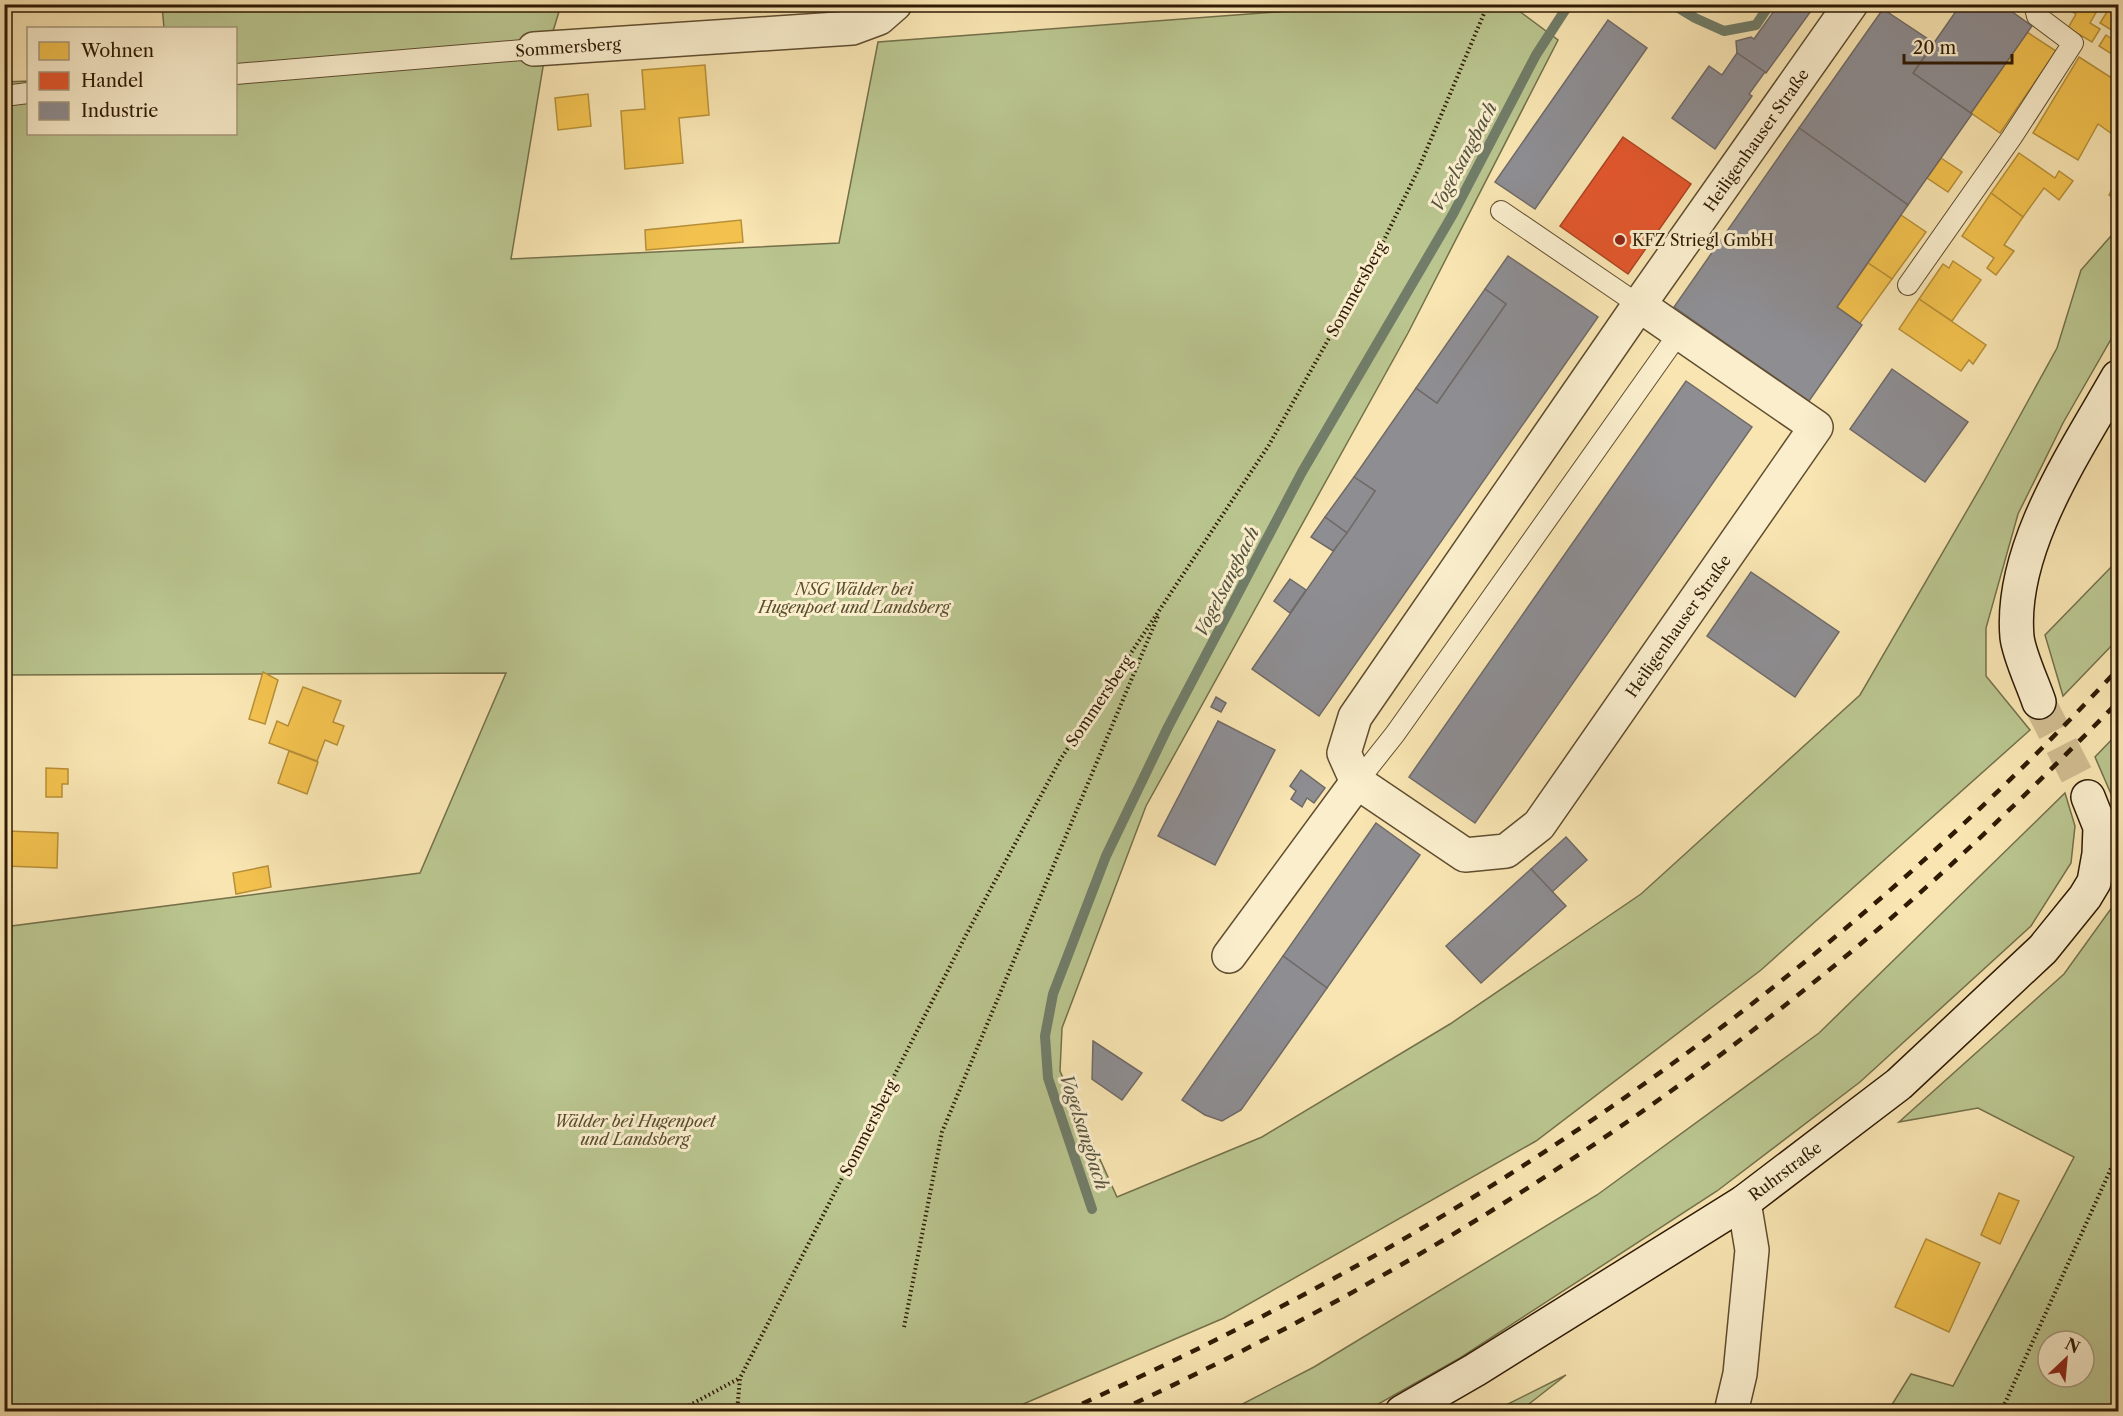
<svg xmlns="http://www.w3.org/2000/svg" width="2123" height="1416" viewBox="0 0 2123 1416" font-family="'Libre Caslon Text',serif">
<rect width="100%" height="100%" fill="#f8e5b2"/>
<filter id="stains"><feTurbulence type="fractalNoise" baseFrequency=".00333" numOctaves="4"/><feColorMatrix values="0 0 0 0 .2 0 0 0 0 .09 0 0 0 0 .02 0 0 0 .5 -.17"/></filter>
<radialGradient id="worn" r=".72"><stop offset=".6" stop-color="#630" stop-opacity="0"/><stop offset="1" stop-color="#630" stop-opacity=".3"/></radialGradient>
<g fill="#bac58f" stroke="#74704a" stroke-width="1.5" fill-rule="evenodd">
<polygon points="1319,4 1511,5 1558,40 1408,333 1146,806 1062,1028 1060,1071 1117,1197 1262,1137 1450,1024 1641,894 1860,695 1983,483 2057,348 2081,270 2118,228 2118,327 2063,423 2018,514 1986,628 1986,676 2030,730 1761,970 1536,1141 1224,1318 1007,1411 5,1411 4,927 420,873 506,673 5,675 5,82 28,81 28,134 236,134 236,28 164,28 162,5 561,5 544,61 511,259 839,243 878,42 1315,9"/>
<polygon points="2118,560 2118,639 2063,696 2045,635"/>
<polygon points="2118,733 2118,810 2095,757"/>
<polygon points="2065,793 2075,826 2071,863 2031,926 1860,1082 1717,1191 1460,1358 1366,1411 1229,1411 1314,1367 1597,1195 1819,1033"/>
<path d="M2118,890V1411H1888L1911,1374L1953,1386L2074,1157L1978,1108L1899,1122L2064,974L2113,906ZM2048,1341H2084V1377H2048Z"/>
<polygon points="1566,1375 1520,1411 1494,1411"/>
</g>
<g fill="#f2c14e" stroke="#b78f38" stroke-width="1.5">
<polygon points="2068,4 2090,4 2098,9 2090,23 2100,29 2092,42 2068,28 2076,14 2066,8"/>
<polygon points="2112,4 2118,4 2118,34 2100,23"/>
<polygon points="2027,32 2056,51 2000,133 1971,113"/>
<polygon points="2106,35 2118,43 2118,58 2099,46"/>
<polygon points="2079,57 2118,82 2118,92 2116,96 2118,97 2118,138 2098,124 2078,160 2033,133"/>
<polygon points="705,65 709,115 679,118 683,163 625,169 621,111 645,109 642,70"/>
<polygon points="588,94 591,126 558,130 555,98"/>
<polygon points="2019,153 2055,178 2059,171 2073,181 2059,200 2044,188 2023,217 1991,193"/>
<polygon points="1941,158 1962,172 1948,192 1927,178"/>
<polygon points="2118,179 2118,201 2109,195"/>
<polygon points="1991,193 2023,217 2004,245 2014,251 1996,275 1987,268 1994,258 1962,236"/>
<polygon points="1901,215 1926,232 1892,279 1868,263"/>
<polygon points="741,220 743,242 646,250 645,230"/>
<polygon points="1953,261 1981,280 1952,321 1919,299 1943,264 1949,268"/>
<polygon points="1868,263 1892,279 1860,323 1837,307"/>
<polygon points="1919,299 1986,345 1973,364 1969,360 1961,371 1899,329"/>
<polygon points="263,672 278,680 265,724 249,719"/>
<polygon points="303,687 341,701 333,722 344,726 337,745 325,740 317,761 269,743 277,721 288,726"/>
<polygon points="289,751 318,762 307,794 278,783"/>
<polygon points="46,768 68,769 68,784 62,784 62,797 46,797"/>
<polygon points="7,831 58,833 57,868 6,866"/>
<polygon points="268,866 271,887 236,894 233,873"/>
<polygon points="1999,1193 2019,1201 2000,1244 1981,1235"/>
<polygon points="1926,1239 1980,1263 1949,1332 1895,1307"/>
</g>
<polygon fill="#e4572e" stroke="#ad4521" stroke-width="1.5" points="1623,137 1691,184 1628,274 1560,226"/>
<g fill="#8d8d92" stroke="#706a67" stroke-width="1.5">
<polygon points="1779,4 1816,4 1766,73 1737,53 1736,41 1751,37 1754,39"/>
<polygon points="1961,4 2001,4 2032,26 1971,113 1913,73"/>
<polygon points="1883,9 1934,43 1913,73 1972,114 1908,205 1799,128"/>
<polygon points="1608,20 1647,48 1535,209 1495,182"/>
<polygon points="1737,53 1765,72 1749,94 1752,96 1715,149 1672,118 1709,66 1722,75"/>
<polygon points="1799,128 1908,205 1837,307 1862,325 1809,401 1674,307"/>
<polygon points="1508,256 1598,317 1319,716 1252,669 1375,491 1354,477 1416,388 1437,403 1506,304 1485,289"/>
<polygon points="1485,289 1506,304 1437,403 1416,388"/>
<polygon points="1892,369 1968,422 1925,482 1850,429"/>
<polygon points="1686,381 1752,427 1475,823 1409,777"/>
<polygon points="1354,477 1375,491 1347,533 1325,517"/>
<polygon points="1325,517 1347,533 1333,551 1311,537"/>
<polygon points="1751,572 1839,632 1795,697 1707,636"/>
<polygon points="1290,579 1306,590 1290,613 1274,601"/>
<polygon points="1216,697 1226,703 1221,712 1211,707"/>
<polygon points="1218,721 1275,750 1215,865 1158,836"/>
<polygon points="1301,770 1325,788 1314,803 1307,798 1302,807 1291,799 1296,791 1290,786"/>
<polygon points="1376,823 1420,855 1327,988 1283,956"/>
<polygon points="1566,837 1587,860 1552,892 1531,869"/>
<polygon points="1531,869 1566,906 1481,983 1446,946"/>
<polygon points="1283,956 1327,988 1241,1110 1222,1121 1205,1115 1182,1100"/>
<polygon points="1093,1041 1142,1073 1122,1100 1092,1079"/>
</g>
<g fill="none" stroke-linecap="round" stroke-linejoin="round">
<g stroke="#717d69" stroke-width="10">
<polyline points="1672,4 1695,18 1724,31 1756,25 1770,4"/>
<polyline points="1092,1209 1048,1078 1045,1036 1053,994 1106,856 1168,727 1302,472 1453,214 1536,55 1569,4"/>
</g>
<polyline stroke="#d0bc8f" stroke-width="33" stroke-dasharray="33 16" stroke-linecap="butt" points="2039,702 2088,797"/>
<defs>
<g id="service">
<polyline points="236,74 534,49"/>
<polyline points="4,96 28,93"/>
<polyline points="1501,211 1639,305"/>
<polyline points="1908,285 2012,137 2073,43 2037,16 2034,4"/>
<polyline points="1357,782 1395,734 1679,333"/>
</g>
<g id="minor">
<polyline points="534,49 852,28 879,18 895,4"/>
<polyline points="1639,305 1816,427 1539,825 1506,851 1465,855 1357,782 1344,753 1355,717 1639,305 1851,4"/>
<polyline points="1229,956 1357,782"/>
<polyline points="1731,1412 1740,1374 1752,1250 1744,1202"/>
</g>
<g id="secondary">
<path d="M2039,702C2033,684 2019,655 2017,637C2009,548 2076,451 2118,377"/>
<polyline points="1402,1412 1475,1370 1744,1202 1899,1084 2043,949 2085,897 2094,882 2099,854 2100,827 2088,797"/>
</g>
</defs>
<use href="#service" stroke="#604d30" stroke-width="22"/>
<use href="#minor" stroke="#604d30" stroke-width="36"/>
<use href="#secondary" stroke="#2e1a04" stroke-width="36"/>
<g stroke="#2e1a04" stroke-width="4" stroke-dasharray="1.5 3" stroke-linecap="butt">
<polyline points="904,1327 942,1132 1158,616"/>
<polyline points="677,1412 740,1378"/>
<polyline points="737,1412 740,1378 966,935 1060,760 1269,445 1382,244 1418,170 1488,4"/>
<polyline points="2001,1412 2118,1153"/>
</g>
<use href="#service" stroke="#faeecd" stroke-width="20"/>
<use href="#minor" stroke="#faeecd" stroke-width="33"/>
<use href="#secondary" stroke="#faeecd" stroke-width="33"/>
<g stroke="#2e1a04" stroke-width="4.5" stroke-dasharray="10 10" stroke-linecap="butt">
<path d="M1064,1412C1187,1356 1308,1296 1424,1227C1680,1075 1915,888 2118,669"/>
<path d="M1116,1412C1391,1285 1639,1131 1870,936C1957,863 2038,783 2118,702"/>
</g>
</g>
<circle fill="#8f2418" stroke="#faeecd" stroke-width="2" cx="1620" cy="240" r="6"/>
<g text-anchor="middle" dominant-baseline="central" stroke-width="6" stroke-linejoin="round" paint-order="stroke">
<g font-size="16" fill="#2e1a04" stroke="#faeecd">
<text transform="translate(568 47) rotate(-4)">Sommersberg</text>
<text transform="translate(1756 140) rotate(-55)">Heiligenhauser Straße</text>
<text transform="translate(1356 289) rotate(-61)">Sommersberg</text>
<text transform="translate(1678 626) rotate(-55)">Heiligenhauser Straße</text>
<text transform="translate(1099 701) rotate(-56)">Sommersberg</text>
<text transform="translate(868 1128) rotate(-63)">Sommersberg</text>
<text transform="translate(1785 1171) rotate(-37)">Ruhrstraße</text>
</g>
<g font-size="16" fill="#2e1a04" stroke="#faeecd" text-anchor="start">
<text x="1632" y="240">KFZ Striegl GmbH</text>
</g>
<g font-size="16" font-style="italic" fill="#584d2e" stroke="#faeecd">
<text x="854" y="589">NSG Wälder bei<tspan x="854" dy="18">Hugenpoet und Landsberg</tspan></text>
<text x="635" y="1121">Wälder bei Hugenpoet<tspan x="635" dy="18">und Landsberg</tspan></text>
</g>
<g font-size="18" font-style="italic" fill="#55543f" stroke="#faeecd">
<text transform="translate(1464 157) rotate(-62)">Vogelsangbach</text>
<text transform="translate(1227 582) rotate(-63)">Vogelsangbach</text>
<text transform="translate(1084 1132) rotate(72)">Vogelsangbach</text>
</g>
</g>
<rect width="2123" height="1416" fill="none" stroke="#f8e5b2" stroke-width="24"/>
<rect x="6" y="6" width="2111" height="1404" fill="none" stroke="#2e1a04" stroke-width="3"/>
<rect x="12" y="12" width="2099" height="1392" fill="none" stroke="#2e1a04" stroke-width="1.5"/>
<rect x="27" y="27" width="210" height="108" fill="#faeecd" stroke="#a8997d" stroke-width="1.5"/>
<rect x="39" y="42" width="30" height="18" fill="#f2c14e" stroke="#a8997d" stroke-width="1.5"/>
<text x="81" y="57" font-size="18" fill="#2e1a04">Wohnen</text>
<rect x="39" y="72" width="30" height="18" fill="#e4572e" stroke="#a8997d" stroke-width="1.5"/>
<text x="81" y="87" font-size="18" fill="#2e1a04">Handel</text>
<rect x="39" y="102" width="30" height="18" fill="#8d8d92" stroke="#a8997d" stroke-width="1.5"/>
<text x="81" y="117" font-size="18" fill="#2e1a04">Industrie</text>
<g transform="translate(2066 1359) rotate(26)"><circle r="28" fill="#faeecd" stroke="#a8997d" stroke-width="1.5"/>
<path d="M0-4.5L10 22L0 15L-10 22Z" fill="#8f2418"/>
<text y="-9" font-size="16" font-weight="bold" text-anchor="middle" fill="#2e1a04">N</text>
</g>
<path d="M1904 54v9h108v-9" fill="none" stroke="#2e1a04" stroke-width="3"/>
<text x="1913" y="54" font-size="18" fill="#2e1a04" stroke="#faeecd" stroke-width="4.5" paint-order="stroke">20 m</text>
<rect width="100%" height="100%" filter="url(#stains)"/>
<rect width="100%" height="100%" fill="url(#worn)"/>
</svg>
